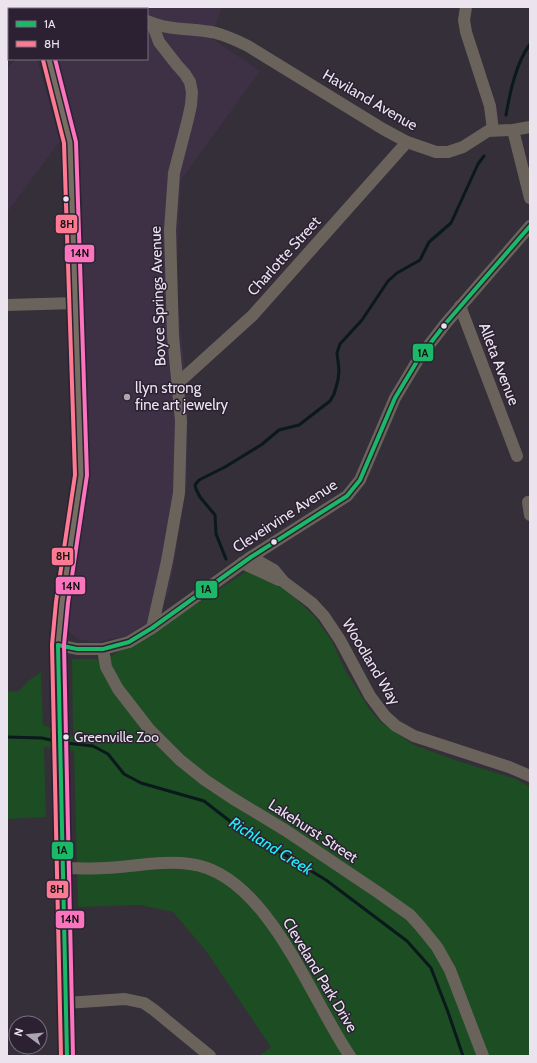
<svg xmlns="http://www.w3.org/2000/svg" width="537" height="1063" viewBox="0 0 537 1063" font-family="Cabin,sans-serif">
<rect width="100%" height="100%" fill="#342f38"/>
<g fill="#3e3146">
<polygon points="58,7 222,7 211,38 260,71 181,180 176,284 188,400 187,483 169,594 148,623 126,636 96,642 78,639 66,629 89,489 82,202 72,127 56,59 147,59 147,9 56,9"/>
<polygon points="16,59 37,59 60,141 8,211 7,211 7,69"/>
</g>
<polygon fill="#1d4d22" points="250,569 279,582 315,617 332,641 345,670 370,710 381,722 414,745 458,761 516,779 530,787 530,1056 259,1056 271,1047 206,951 173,912 140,905 78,907 74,751 44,747 46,817 7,819 7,692 19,691 28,681 41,672 43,725 73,736 72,659 106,659 172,620"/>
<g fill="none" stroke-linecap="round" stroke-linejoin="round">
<g stroke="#0a191b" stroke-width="3">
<path d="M506,115C510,92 516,63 530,44"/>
<polyline points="226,559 216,534 215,515 200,497 196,489 195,485 199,480 225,467 261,445 279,430 299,425 330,401 334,394 338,380 339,370 337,353 340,344 362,320 388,281 397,273 420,260 429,242 451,223 478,164 484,156"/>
<polyline points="7,737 42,738 55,741"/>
<polyline points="66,743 93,746 108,754 124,774 141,783 204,801 231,822 326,880 407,941 431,968 448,1012 463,1056"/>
<polyline points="259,831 259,838"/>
</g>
<g stroke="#6a635b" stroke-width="12">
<polyline points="131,7 133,9"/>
<polyline points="466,7 464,20 466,32 490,106 493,130"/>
<path d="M147,21C169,31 194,28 216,33C227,36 238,41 248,46L383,129L407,142L436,152H448L463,147L488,131L513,130L530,127"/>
<polyline points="152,23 159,42 177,65 185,74 190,82 192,92 191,105 188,119 174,173 170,230 173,336 181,421 179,493 167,561 152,628"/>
<polyline points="513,130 530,198"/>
<polyline points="7,305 76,303"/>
<polyline points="460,306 517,456"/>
<polyline points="178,383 253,315 407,142"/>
<polyline points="528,502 530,515"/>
<polyline points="251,557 274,570 284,582 312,603 324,616 340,640 370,696 385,716 396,726 414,736 509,767 530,776"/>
<polyline points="242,563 279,580"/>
<polyline points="58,645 77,649 103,649 129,642 152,628 251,557 347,496 360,480 395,398 419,358 446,323 530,226"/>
<polyline points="103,649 106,667 118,689 149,729 180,760 205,780 232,798 285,830 379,893 410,915 420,926 437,947 450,970 483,1056"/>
<path d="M63,868C77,868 91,869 105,868C132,867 164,860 190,864C267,873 311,1000 350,1056"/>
<polyline points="66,1003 125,999 144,1003 154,1010 210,1056"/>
</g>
<path stroke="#766e63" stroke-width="17" d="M49,59L70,142L71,156L81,475C75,532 62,588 58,645L67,1056"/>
<g stroke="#756c62" stroke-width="19">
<polyline points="37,9 39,7"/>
<polyline points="7,47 9,45"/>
</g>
<defs>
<g id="bus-1">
<polyline points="58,645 77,649 103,649 129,642 152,628 251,557 347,496 360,480 395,398 419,358 446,323 530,226"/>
<polyline points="58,645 67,1056"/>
</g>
<polyline id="bus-2" points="43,60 64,143 75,475 56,602 52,645 61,1056"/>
<polyline id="bus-3" points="55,59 76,142 87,475 68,603 64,645 73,1056"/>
</defs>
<use href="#bus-1" stroke="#2b2132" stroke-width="7"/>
<use href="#bus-2" stroke="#2b2132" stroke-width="7"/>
<use href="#bus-3" stroke="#2b2132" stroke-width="7"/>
<use href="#bus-1" stroke="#1ab867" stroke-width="4"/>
<use href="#bus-2" stroke="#fe7a93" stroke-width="4"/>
<use href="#bus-3" stroke="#fc73be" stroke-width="4"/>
</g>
<g fill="#ebe4ef" stroke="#2b2132" stroke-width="1.5">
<circle cx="66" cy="199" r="3.5"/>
<circle cx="444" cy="326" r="3.5"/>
<circle cx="274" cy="542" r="3.5"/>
<circle cx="66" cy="737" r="3.5"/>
</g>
<circle fill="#aba5af" stroke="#2b2132" stroke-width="1.5" cx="127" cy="397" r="4"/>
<g text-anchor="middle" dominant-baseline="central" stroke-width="3" stroke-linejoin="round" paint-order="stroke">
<g font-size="14" fill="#ebe4ef" stroke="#2b2132" text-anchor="start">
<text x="74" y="737">Greenville Zoo</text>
</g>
<g font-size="15" fill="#ebe4ef" stroke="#2b2132">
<text transform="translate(370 100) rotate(30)">Haviland Avenue</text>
<text transform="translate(284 256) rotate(-48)">Charlotte Street</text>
<text transform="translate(158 296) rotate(-92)">Boyce Springs Avenue</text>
<text transform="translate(499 364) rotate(69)">Alleta Avenue</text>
<text transform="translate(285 516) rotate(-33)">Cleveirvine Avenue</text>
<text transform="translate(371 662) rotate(59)">Woodland Way</text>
<text transform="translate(313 831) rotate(33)">Lakehurst Street</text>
<text transform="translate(320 975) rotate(59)">Cleveland Park Drive</text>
</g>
<g font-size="15" fill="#ebe4ef" stroke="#2b2132" text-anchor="start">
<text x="135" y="388">llyn strong<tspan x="135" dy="17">fine art jewelry</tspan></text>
</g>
<g font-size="16" font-style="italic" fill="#19f5fa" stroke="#2b2132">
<text transform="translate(271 846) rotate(32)">Richland Creek</text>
</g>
</g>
<g stroke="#2b2132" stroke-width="1.5">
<rect x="55" y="214" width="23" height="20" rx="4" fill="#fe7a93"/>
<rect x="64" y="244" width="31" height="19" rx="4" fill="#fc73be"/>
<rect x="412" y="343" width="22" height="19" rx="4" fill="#1ab867"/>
<rect x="51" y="547" width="23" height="19" rx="4" fill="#fe7a93"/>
<rect x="55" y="576" width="31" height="19" rx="4" fill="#fc73be"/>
<rect x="195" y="580" width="23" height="19" rx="4" fill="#1ab867"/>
<rect x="51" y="841" width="23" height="19" rx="4" fill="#1ab867"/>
<rect x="46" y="880" width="23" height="19" rx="4" fill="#fe7a93"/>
<rect x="55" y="910" width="30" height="19" rx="4" fill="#fc73be"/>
</g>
<g font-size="11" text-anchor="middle" font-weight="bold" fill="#111">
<text x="67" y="228">8H</text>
<text x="80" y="257">14N</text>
<text x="423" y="357">1A</text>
<text x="63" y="560">8H</text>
<text x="71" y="590">14N</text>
<text x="206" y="593">1A</text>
<text x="62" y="854">1A</text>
<text x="57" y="893">8H</text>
<text x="70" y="923">14N</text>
</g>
<rect width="537" height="1063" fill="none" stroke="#ebe4ef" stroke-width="16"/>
<rect x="8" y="8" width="140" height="52" fill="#2b2132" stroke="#786f7e"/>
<rect x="16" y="21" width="20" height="6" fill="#1ab867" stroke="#786f7e"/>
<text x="44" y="28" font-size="12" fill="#ebe4ef">1A</text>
<rect x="16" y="41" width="20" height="6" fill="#fe7a93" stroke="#786f7e"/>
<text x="44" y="48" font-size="12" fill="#ebe4ef">8H</text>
<g transform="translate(28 1035) rotate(286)"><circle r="19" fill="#2b2132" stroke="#786f7e"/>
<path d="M0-3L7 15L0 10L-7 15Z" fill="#aba5af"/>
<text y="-6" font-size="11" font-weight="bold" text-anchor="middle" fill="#ebe4ef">N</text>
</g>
</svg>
